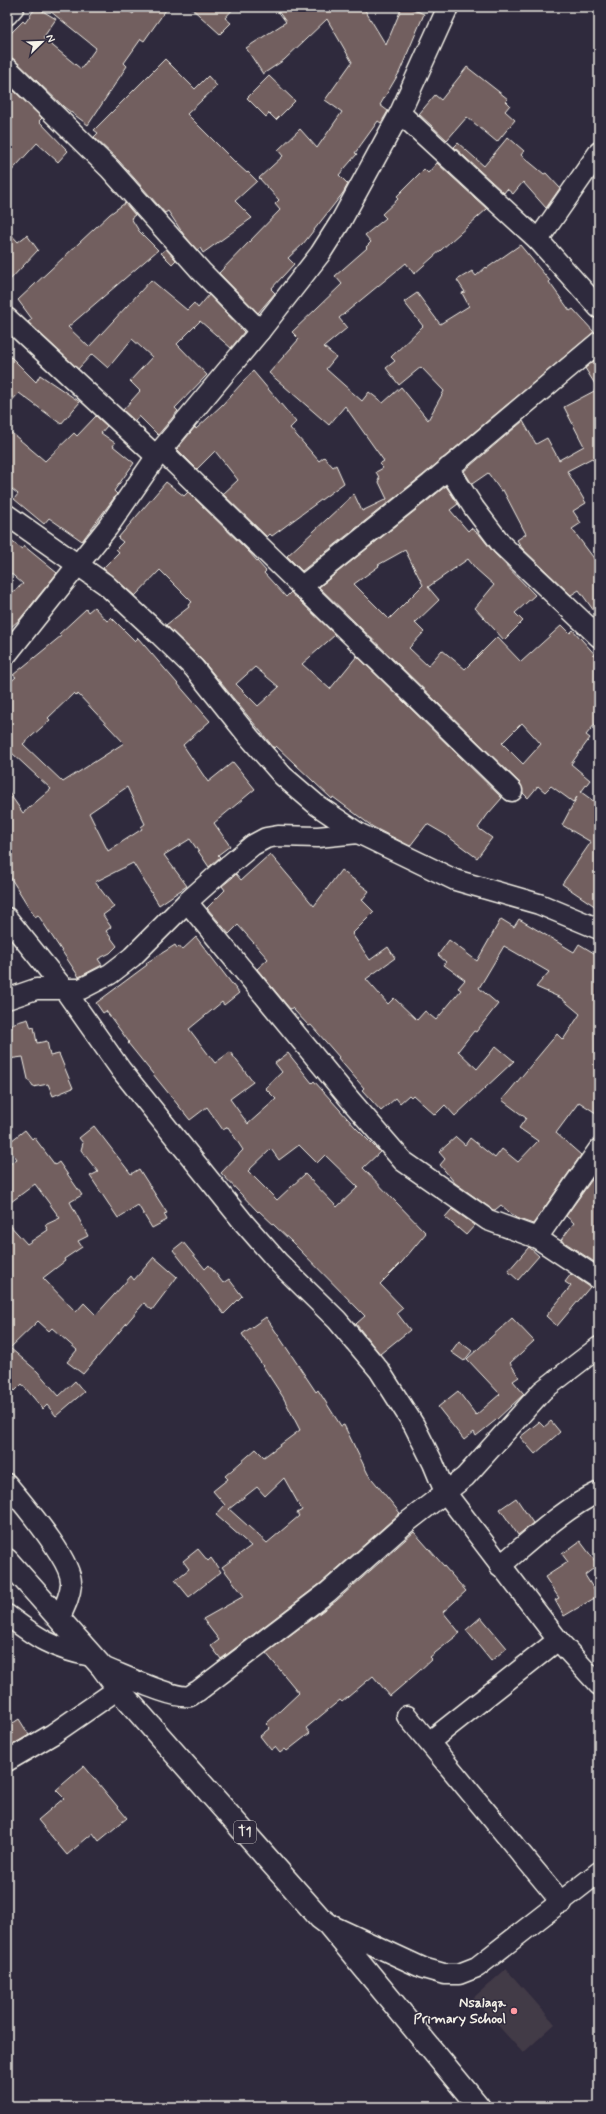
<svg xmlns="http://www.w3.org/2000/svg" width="606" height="2114" viewBox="0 0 606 2114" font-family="Mynerve,sans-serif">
<rect width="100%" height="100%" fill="#2f2a3d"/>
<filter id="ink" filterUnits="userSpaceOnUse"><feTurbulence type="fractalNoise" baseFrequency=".025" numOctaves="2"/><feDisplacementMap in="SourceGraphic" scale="8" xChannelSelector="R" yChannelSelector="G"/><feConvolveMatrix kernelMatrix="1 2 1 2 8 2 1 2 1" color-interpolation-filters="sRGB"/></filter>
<g filter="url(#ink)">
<polygon fill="#433a47" points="506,1969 555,2024 523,2053 473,1998"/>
<g fill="#725e5f" stroke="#f4f1e8" fill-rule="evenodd">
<polygon points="36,7 56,19 43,38 81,69 96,48 45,7 123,7 133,14 138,7 168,7 144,41 141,39 124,63 127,66 88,125 64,107 15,60 7,57 7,37 23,21 25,23"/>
<polygon points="190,7 235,7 225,18 231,23 220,34"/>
<polygon points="275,7 363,7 386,45 402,7 407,7 424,14 399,73 380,105 388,111 381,123 378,121 355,153 357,154 339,175 348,184 343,193 303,244 288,258 294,264 271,289 275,293 258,313 219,273 280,210 275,204 279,200 259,178 283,156 278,150 300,129 317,148 342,112 325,100 352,62 327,19 284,60 263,74 246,48 286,22"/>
<polygon points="165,59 195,89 208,76 217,86 187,114 237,164 247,173 248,172 257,181 235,201 252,218 203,253 200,248 197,250 184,235 168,211 165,213 119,161 94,137 98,133 94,130"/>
<polygon points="467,67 508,99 506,101 510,105 505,111 515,120 497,142 467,117 447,140 419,114 435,95 441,100"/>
<polygon points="269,76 295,101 276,120 269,113 266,117 247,98"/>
<polygon points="7,84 42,118 39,121 68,151 58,162 37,143 7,176"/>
<polygon points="508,137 524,151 521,155 544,174 546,173 560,188 546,208 523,182 513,194 507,189 504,193 454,147 458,143 484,166"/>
<polygon points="437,163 487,209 414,274 406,263 339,318 347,328 324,347 336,357 326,369 362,401 369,392 383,403 401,387 428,420 444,391 421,367 399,385 386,368 395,361 391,357 423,326 404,302 417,293 440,324 469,306 462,293 465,292 457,280 472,271 476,276 486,267 487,268 520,245 550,281 549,282 570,311 573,309 594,332 423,475 302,571 287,556 354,494 362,511 387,499 378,480 380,479 376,472 383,468 379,464 384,461 345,406 329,425 269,373 299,339 292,332 342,284 335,276 367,248 366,247 371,242 365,235 386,218 382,214 398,199 396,197 424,169 428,173"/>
<polygon points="125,203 135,215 131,218 139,231 158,250 68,327 89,347 151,280 187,310 194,303 198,308 209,295 244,332 231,348 200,321 177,344 207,375 175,408 178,411 158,435 139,416 135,421 123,410 140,391 130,381 152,357 132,339 108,368 92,354 78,369 28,322 32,319 18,300 110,214"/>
<polygon points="7,230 18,242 27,235 38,250 7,283"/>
<polygon points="166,249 176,260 172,264 161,253"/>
<polygon points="7,353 36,382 40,375 80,402 61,424 19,393 7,406"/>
<polygon points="599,357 599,469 592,458 567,471 586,503 573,511 581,523 572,529 599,565 599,618 579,590 571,595 522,548 517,540 526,534 503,490 501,491 488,473 472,484 464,471 523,421 536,444 547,438 559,460 584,446 564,407 598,389 585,368"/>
<polygon points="253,371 296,422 290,428 319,461 324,457 333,467 336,465 344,483 272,536 270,534 267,537 223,494 238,480 215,451 197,469 177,449 195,427 196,429 222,405"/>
<polygon points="96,416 107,426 101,433 115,443 113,446 134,463 114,491 117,494 82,541 49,518 44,524 14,499 18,494 7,485 7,429 45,461 74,433 77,436"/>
<path d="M166,482L184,496L188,492L249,552L266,571L264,573L286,597L291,592L335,635L302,664L330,689L357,656L502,798L488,814L478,828L492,838L477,858L446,835L427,824L410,846L373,827L333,797L332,799L276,746L274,748L203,661L166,625L189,607L188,605L192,602L160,570L135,596L103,568L119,552L116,549L123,542L118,538ZM255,667L279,687L258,706L236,684Z"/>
<path d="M446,486L458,504L450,510L468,531L471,528L480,535L494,553L535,595L515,613L523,621L504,640L475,608L494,585L476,569L468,559L428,587L439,600L415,623L424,632L409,648L428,666L442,650L465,669L497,637L521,662L562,625L570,633L573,630L599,659V719L586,735L590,738L571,764L590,780L581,792L599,805V909L562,884L591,842L562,825L577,797L573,802L551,786L545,792L538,786L528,798L523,793L520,783L319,587ZM405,550L423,585L389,619L354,584L379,566L378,565ZM522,723L541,744L523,764L502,743Z"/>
<polygon points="7,538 22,549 24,546 57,573 20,619 7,631 7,596 23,584 7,570"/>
<path d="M94,607L107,621L111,617L135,641L138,638L210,721L183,745L208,782L233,762L255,789L214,823L230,846L218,855L220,857L209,867L190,839L164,855L187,886L159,905L133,863L95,882L114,907L103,915L111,927L106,931L117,946L110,953L98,959L102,965L79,977L38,915L35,917L7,872V790L23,813L51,789L12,753L7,758V685L16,677L13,675L61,636L59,634L86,609L88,612ZM74,693L77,696L78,694L124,743L63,782L23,744L50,720L48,718ZM127,787L145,824L141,827L142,829L108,851L89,813Z"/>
<polygon points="270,854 314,906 341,870 369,891 362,900 374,912 352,934 370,960 388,947 395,958 366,979 388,1004 394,998 417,1020 425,1011 436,1020 461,990 458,988 465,980 444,965 446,962 438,955 449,940 477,961 501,919 514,927 519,919 574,952 579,944 599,956 599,1115 579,1102 556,1133 581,1155 533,1224 516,1218 501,1205 495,1210 493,1210 455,1183 440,1165 445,1159 439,1152 456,1137 465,1145 470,1138 495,1158 502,1149 518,1162 538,1141 519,1128 526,1118 502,1100 557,1034 563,1040 580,1014 561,998 536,987 549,972 504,946 479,988 498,1004 476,1032 474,1031 458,1051 477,1069 496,1046 514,1061 455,1116 445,1105 435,1115 413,1095 411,1097 409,1095 400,1103 396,1098 381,1111 362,1090 364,1088 338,1058 339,1057 311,1025 309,1026 292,1008 290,1009 257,969 268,959 238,925 229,934 207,908 225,890 222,886 232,878 236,874 241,880"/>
<path d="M196,937L239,993L224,1005L222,1002L189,1029L215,1063L230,1052L253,1082L230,1099L248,1124L276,1099L265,1088L282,1072L275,1063L288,1053L312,1083L314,1081L356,1128L380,1152L363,1168L426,1233L402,1262L380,1284L403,1308L397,1313L410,1330L380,1354L356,1324L365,1316L291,1241L259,1211L258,1212L221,1173L243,1150L228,1127L223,1130L207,1107L190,1120L128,1043L129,1042L106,1011L103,1013L96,1003L147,965L146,963L175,945L177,948L179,946L182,950ZM299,1145L317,1163L325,1155L358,1187L337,1207L305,1174L277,1200L248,1171L271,1149L279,1160Z"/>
<polygon points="28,1019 31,1028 34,1027 37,1043 47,1041 50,1056 59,1054 73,1088 53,1096 48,1084 33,1087 28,1079 23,1057 8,1059 7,1029 12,1028 11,1024"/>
<polygon points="94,1126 131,1174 139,1169 167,1213 164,1214 167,1220 152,1228 138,1205 118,1218 90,1176 98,1172 81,1150 83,1143 79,1138"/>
<polygon points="25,1130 32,1139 34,1137 55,1165 59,1162 82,1195 70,1202 88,1236 78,1241 82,1247 64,1259 65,1261 43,1278 76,1312 84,1303 96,1315 131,1276 134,1280 154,1257 177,1277 152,1310 144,1303 83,1374 67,1362 77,1350 52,1328 49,1331 38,1321 10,1348 37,1371 59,1396 75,1381 84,1392 56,1416 47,1405 43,1409 22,1384 15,1391 7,1383 7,1222 27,1244 48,1230 45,1225 60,1218 35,1184 7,1205 7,1166 17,1159 7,1146 7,1144"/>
<polygon points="596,1174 599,1176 599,1265 561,1240 574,1223 566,1216"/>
<polygon points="452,1209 475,1225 466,1235 445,1217"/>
<polygon points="183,1242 205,1269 209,1265 223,1283 229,1279 242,1296 224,1314 173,1250"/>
<polygon points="529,1247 539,1256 518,1280 508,1271"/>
<polygon points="571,1274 590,1287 557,1326 546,1316 571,1286 565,1282"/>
<path d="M266,1317L316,1392L318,1390L341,1426L344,1425L368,1474L400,1513L321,1583L221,1659L211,1646L219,1640L203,1619L244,1596L222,1567L251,1546L216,1515L225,1505L213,1491L228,1479L225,1476L256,1449L264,1457L300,1430L283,1397L242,1334ZM284,1478L302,1510L297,1513L299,1516L267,1543L229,1509L257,1487L265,1496Z"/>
<polygon points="512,1318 534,1341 510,1363 519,1377 513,1381 524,1394 496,1420 476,1436 474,1432 464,1440 438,1407 458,1391 476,1415 500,1394 467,1359"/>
<polygon points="459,1341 472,1351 464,1361 451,1352"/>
<polygon points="551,1421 560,1432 535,1454 520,1437 539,1422 544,1427"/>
<polygon points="516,1498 533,1523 518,1535 500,1509"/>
<polygon points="414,1532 466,1591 443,1612 460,1633 430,1657 432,1659 418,1672 390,1696 373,1676 342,1702 340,1700 306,1728 310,1733 287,1751 285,1749 280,1753 275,1747 271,1750 260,1736 270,1728 266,1724 299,1693 266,1653 336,1601"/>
<polygon points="580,1541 598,1565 585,1575 598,1596 564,1616 555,1600 559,1598 545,1577 568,1562 562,1554"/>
<polygon points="198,1549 208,1561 211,1558 221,1572 189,1597 175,1580 189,1569 183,1561"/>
<polygon points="481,1617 507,1648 491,1661 466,1630"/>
<polygon points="19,1719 29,1735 7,1748 7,1727"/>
<polygon points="84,1766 127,1818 99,1841 93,1833 67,1855 38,1820 64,1798 56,1790"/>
</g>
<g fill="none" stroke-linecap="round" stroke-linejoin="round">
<defs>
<g id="minor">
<polyline points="7,15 14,7"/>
<polyline points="7,68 110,169 201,271 260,331"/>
<polyline points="400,113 538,240 599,308"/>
<polyline points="538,240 599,152"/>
<polyline points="7,318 157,457"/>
<polyline points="161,450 512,791"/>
<polyline points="448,468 474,508 502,545 599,637"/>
<polyline points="7,515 105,584 160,635 194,668 249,737 283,776 318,806 358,833 455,880 539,904 599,929"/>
<polyline points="301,587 430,484 599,342"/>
<polyline points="7,654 108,527 161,450 260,331 320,254 341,221 400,113 448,7"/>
<polyline points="187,902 352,1102 403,1161 488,1220 537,1238 599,1279"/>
<polyline points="7,918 64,989 121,1070 244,1223 279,1263 337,1320 379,1370 414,1425 433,1463 445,1492 558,1640 599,1685"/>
<polyline points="7,999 36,989 81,989 110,974 132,957 187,902 224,869 253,845 266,838 278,836 318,837 358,833"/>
<polyline points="537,1238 599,1149"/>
<path d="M7,1484C23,1504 73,1561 71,1584C70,1597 64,1608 59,1619"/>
<path d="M500,1566C531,1540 563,1509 599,1492"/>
<path d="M7,1615C37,1638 53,1649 91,1656"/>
<path d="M102,1667C119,1673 174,1700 190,1696C192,1695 195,1692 198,1691L328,1592L406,1523L465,1477L542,1391L599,1347"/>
<polyline points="407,1716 562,1903"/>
<polyline points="429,1742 558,1640"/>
<polyline points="7,1761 53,1734 118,1689"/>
<polyline points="328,1924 423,1968 444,1974 459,1974 477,1967 599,1872"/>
</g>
<polyline id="highway" points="7,1560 102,1667 118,1689 320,1918 328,1924 479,2107"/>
</defs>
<use href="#minor" stroke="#f4f1e8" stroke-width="23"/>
<use href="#highway" stroke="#f4f1e8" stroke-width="25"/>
<use href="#minor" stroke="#2f2a3d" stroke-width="20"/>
<use href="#highway" stroke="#2f2a3d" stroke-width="22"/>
</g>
</g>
<circle fill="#ff9aa2" stroke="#2f2a3d" stroke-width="1.5" cx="514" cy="2011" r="4"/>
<g text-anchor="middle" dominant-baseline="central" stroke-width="3" stroke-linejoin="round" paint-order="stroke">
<rect fill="#2f2a3d" stroke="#b9b5b5" stroke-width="1" x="234" y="1821" width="22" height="22" rx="3"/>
<g font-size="13" font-weight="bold" fill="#f4f1e8">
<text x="245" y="1832">T1</text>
</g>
<g font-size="14" font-weight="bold" fill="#f4f1e8" stroke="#2f2a3d" text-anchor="end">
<text x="506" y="2003">Nsalaga<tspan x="506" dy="16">Primary School</tspan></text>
</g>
</g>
<rect width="606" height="2114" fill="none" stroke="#2f2a3d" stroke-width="24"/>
<rect x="12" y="12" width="582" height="2090" fill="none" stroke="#f4f1e8" stroke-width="1.5" filter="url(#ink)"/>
<g transform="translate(42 42) rotate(67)" stroke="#2f2a3d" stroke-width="3" paint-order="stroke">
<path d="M0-3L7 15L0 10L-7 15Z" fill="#f4f1e8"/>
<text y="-6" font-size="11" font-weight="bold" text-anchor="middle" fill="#f4f1e8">N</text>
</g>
</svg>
